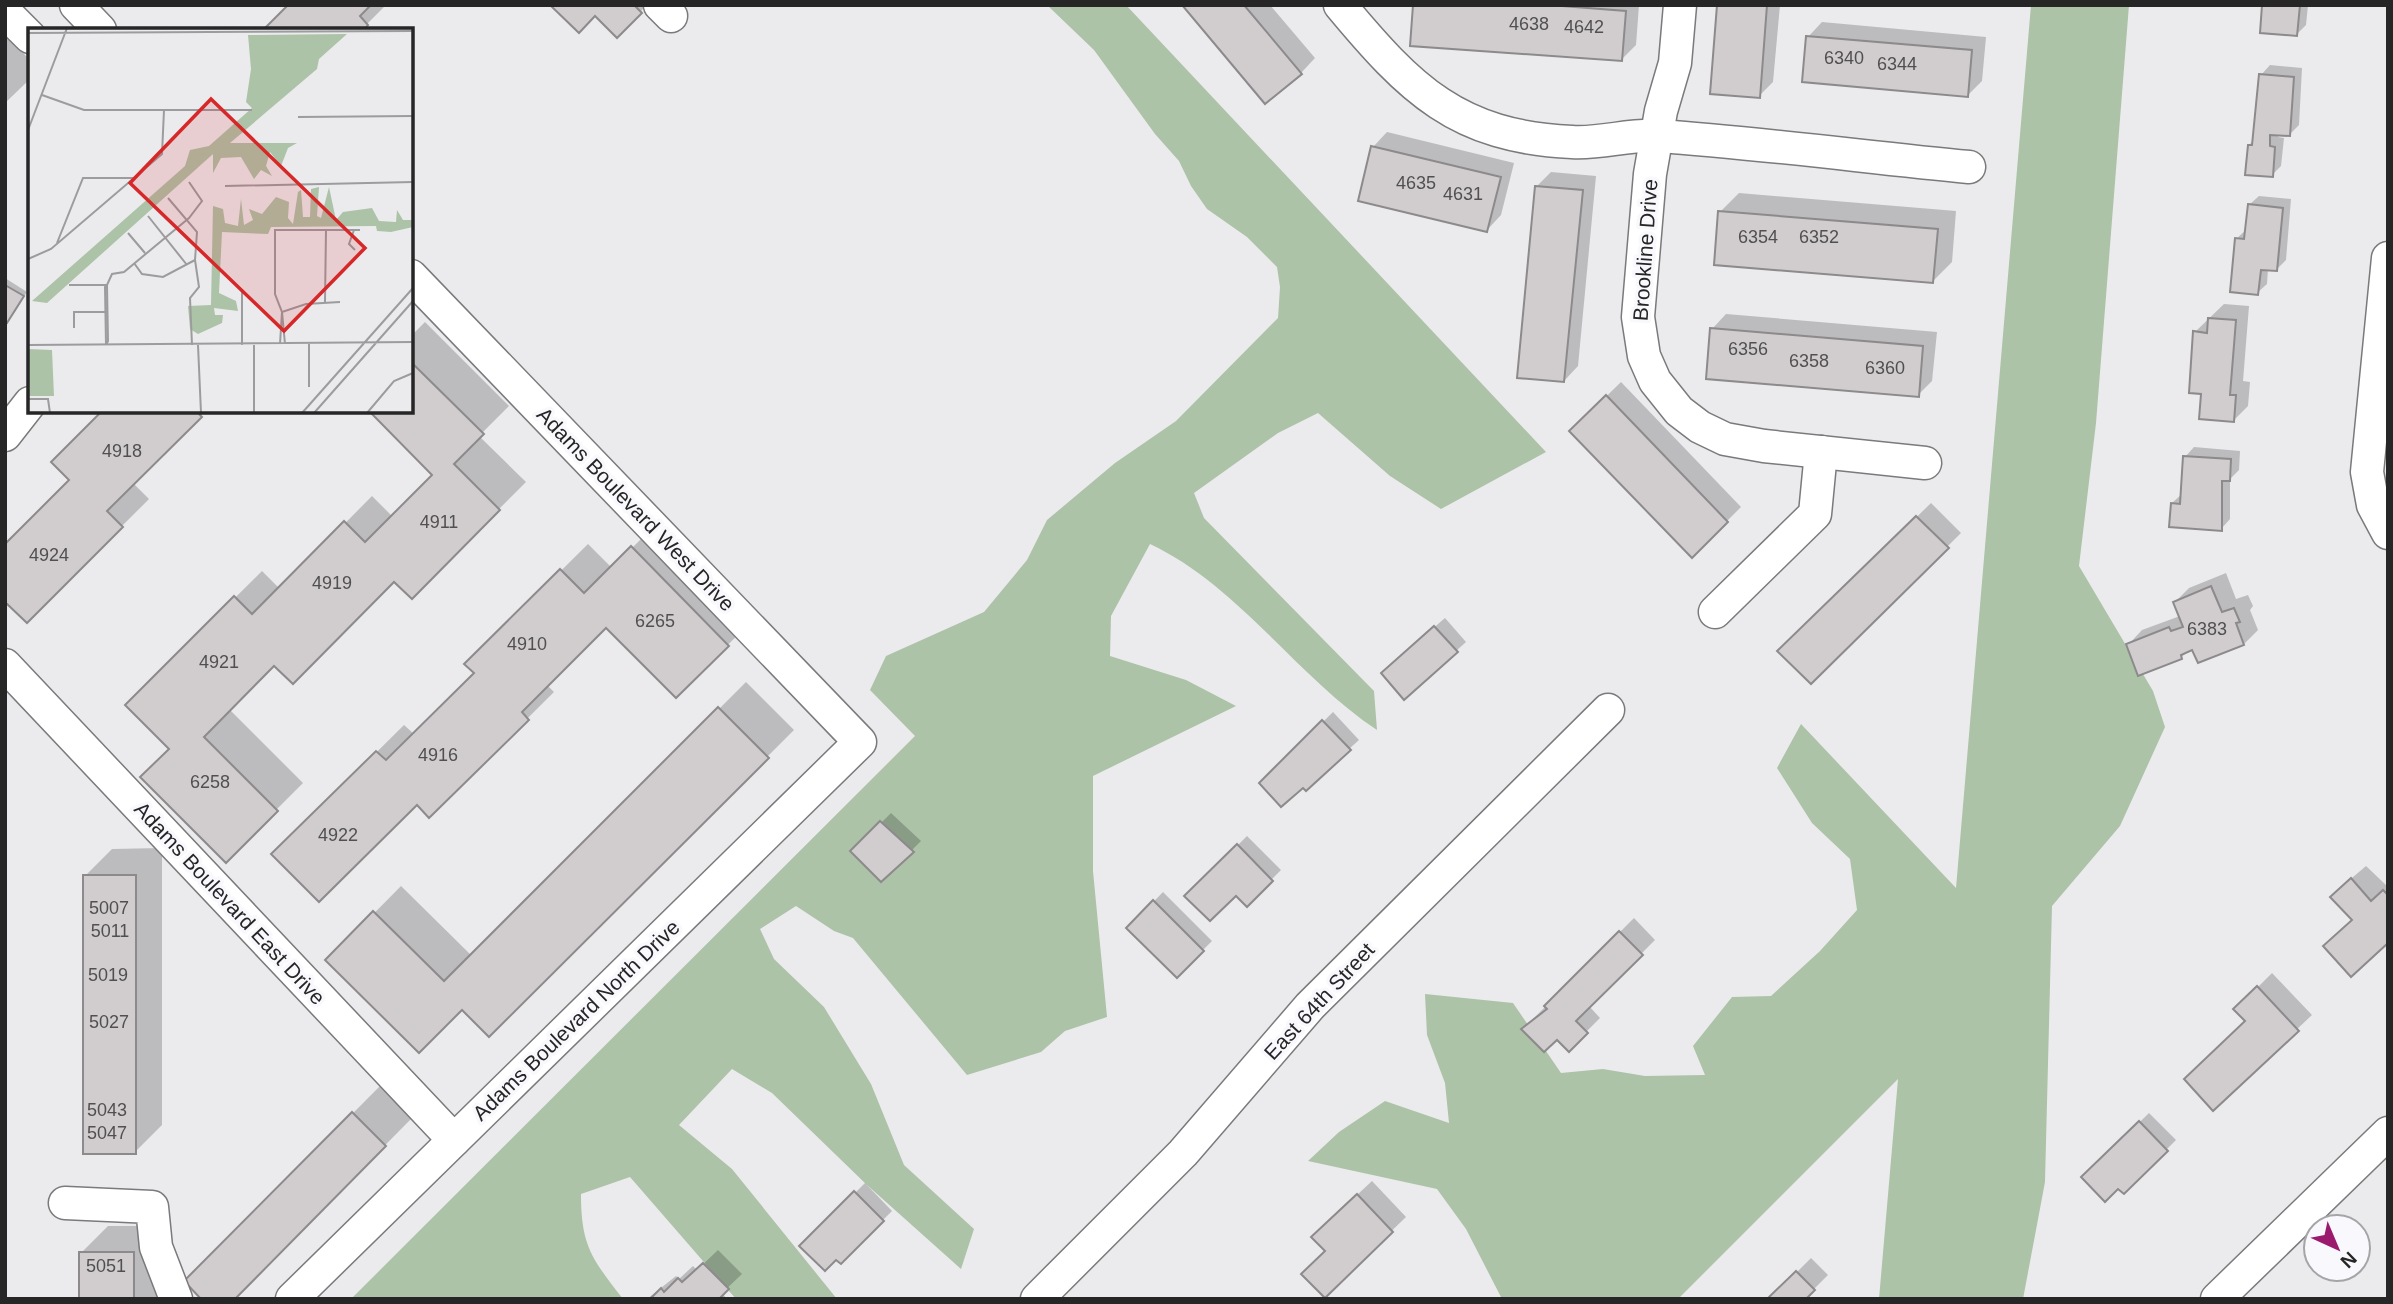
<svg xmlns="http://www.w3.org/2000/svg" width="2393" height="1304" viewBox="0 0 2393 1304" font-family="Helvetica,sans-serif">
<rect width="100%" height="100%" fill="#ebebee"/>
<g fill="#acc3a8">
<path d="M1047,5H1126L1546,452L1441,509L1390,476L1318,413L1278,433L1194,493L1204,518L1374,691L1377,730C1296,676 1239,586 1150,544L1111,616L1110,656L1186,680L1236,706L1093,776V871L1107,1017L1065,1031L1041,1052L967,1075L853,938L834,931L796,906L760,929L774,959L824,1007L871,1084L904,1165L974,1229L961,1269L867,1185L772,1093L732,1069L679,1125L732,1169L837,1299H736L630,1177L581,1194C581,1246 592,1259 623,1299H351L915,736L870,690L886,656L984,612L1027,560L1047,520L1115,463L1176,421L1278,318L1280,287L1277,267L1247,237L1207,209L1191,186L1179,161L1155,134L1094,50Z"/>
<polygon points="2031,5 2129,5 2096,423 2079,566 2153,691 2165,727 2120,826 2052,906 2045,1182 2023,1299 1879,1299 1898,1079 1678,1299 1502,1299 1466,1229 1437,1189 1308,1161 1339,1132 1385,1101 1449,1123 1445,1083 1427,1035 1425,994 1513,1003 1561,1073 1603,1069 1645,1076 1705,1075 1693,1046 1732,997 1771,996 1820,951 1857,910 1850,859 1812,823 1777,768 1801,724 1956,888"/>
</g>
<g fill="#0003">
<polygon points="290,5 386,5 361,30"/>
<polygon points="553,5 647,5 617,35 595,14"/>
<polygon points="1185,5 1270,5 1315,58 1301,73"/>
<polygon points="1415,5 1639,5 1636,45 1622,59"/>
<polygon points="1719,5 1780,5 1773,82 1759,96"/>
<polygon points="2264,5 2308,5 2306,25 2297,34"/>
<polygon points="1822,22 1986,37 1982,81 1968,95 1808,37"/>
<polygon points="5,35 30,60 30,79 5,103"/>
<polygon points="2270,65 2302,68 2299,125 2289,135 2278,134 2278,137 2284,138 2281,166 2272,175 2249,145 2254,140 2261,75"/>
<polygon points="1387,132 1514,163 1501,215 1487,230 1373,147"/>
<polygon points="1551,172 1596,176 1578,366 1564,381 1537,186"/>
<polygon points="1739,193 1956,211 1952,262 1933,281 1720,212"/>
<polygon points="2259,196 2291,199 2286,260 2277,269 2268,269 2267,284 2257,293 2236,239 2246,230 2249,205"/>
<polygon points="5,278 27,292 7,321 5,320"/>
<polygon points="2224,304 2249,306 2243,381 2250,382 2248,406 2234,420 2203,392 2195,332"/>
<polygon points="1726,314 1937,332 1932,381 1918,395 1712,329"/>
<polygon points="425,322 509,406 479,436 526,482 411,597 394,580 274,664 229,709 303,783 226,860 171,749 127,705 262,571 280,589 372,496 393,517 435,475 411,411 411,336"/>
<polygon points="1621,382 1741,507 1692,556 1571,431"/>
<polygon points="105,411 205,411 133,483 149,499 27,621 72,480"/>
<polygon points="2194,447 2240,451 2239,470 2230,479 2230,519 2221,529 2172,503 2183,493 2185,457"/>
<polygon points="1931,503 1961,533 1811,682 1780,651"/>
<polygon points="659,521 755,618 676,696 606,626 547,685 554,692 430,815 417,802 274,854 404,725 414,734 476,673 467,664 588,544 612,568"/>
<polygon points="2226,573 2236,599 2248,595 2253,606 2250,610 2258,630 2244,644 2193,648 2181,657 2128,645 2142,630 2180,616 2175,602 2189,588"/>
<polygon points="1445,618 1466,642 1456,651 1392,664"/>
<polygon points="746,682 794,730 489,1035 462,1008 328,960 401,886 472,956"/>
<polygon points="1333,712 1359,740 1349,749 1303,786 1261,783"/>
<polygon points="891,813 921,841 882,880 853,851"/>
<polygon points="1247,836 1281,870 1247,904 1236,893 1187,896"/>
<polygon points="162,848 162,1125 135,1152 85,876 112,849"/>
<polygon points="2366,866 2388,887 2388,941 2353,919 2346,883"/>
<polygon points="1163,892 1212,941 1177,976 1128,928"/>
<polygon points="1634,918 1655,940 1589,1006 1600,1018 1569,1049 1557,1038 1523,1029"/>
<polygon points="2272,973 2312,1015 2213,1108 2247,1021 2250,995"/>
<polygon points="380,1086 412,1118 233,1299 186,1281"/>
<polygon points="2149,1113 2176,1140 2124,1192 2118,1186 2084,1177"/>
<polygon points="1372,1181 1406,1217 1325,1295 1327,1223"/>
<polygon points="865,1183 892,1211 841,1262 802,1246"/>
<polygon points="108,1226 160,1226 160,1299 80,1299 81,1253"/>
<polygon points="718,1250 742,1274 722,1293 727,1299 647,1299 676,1276 679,1279 693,1266 697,1270"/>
<polygon points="1811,1258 1828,1275 1804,1299 1770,1299"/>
</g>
<g fill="#d1cdcf" stroke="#8d8a8b" stroke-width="2">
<polygon points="288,5 371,5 360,16 368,25 364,30 263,30"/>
<polygon points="550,5 634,5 642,13 617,38 595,16 579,33"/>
<polygon points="1182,5 1244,5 1302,74 1265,104"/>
<polygon points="1413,5 1549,5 1626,11 1622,61 1410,46"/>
<polygon points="1717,5 1767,5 1760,98 1710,94"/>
<polygon points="2262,5 2300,5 2297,36 2260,33"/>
<polygon points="1806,36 1972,50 1968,97 1802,82"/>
<polygon points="2259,74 2294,77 2290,136 2270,135 2270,146 2275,147 2273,177 2245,175 2248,145 2252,145"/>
<polygon points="1371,146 1501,177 1487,232 1358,201"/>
<polygon points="1535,186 1583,190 1564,382 1517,378"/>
<polygon points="2248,204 2283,208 2277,271 2261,270 2258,295 2230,292 2235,238 2244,239"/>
<polygon points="1718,211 1938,229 1933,283 1714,265"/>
<polygon points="5,285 24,296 7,323 5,322"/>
<polygon points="2208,318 2236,320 2230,395 2236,395 2234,422 2199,419 2201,394 2189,393 2193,331 2207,333"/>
<polygon points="1710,328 1923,346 1919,397 1706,379"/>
<polygon points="411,362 484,434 454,464 500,510 412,599 394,582 293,684 274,666 204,737 278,811 226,863 140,777 169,749 125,705 234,596 252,614 344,521 365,542 432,475 369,411 411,411"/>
<polygon points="1606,395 1728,522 1692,558 1569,431"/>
<polygon points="102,411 196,411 202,417 107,511 123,527 27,623 5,602 5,544 69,480 51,462"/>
<polygon points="2183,456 2231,459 2230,481 2222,481 2222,531 2169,527 2171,503 2180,504"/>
<polygon points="1916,516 1949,548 1811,684 1777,651"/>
<polygon points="631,546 729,646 676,698 606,628 522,712 529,720 429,818 417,805 319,902 271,854 376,751 386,760 474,673 464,664 560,569 584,593"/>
<polygon points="2211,586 2222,612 2234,608 2240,622 2236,623 2244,645 2198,663 2192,650 2181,655 2182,659 2138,676 2126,644 2169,627 2171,631 2183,627 2173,602"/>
<polygon points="1434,626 1458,652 1404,700 1381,673"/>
<polygon points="718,707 769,758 489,1037 462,1010 419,1053 325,960 373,911 444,981"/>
<polygon points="1322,720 1351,750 1306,791 1303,788 1281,807 1259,783"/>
<polygon points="880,821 914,852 881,882 850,851"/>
<polygon points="1237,844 1273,881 1247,907 1236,896 1210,921 1184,896"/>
<rect x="83" y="875" width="53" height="279"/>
<polygon points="2351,878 2371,901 2383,890 2388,895 2388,943 2351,977 2323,946 2352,920 2330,897"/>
<polygon points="1153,900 1204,951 1177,978 1126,928"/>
<polygon points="1619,931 1643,955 1576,1021 1588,1033 1569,1052 1557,1040 1544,1052 1521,1029 1547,1009 1544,1006"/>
<polygon points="2257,986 2299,1031 2213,1111 2184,1079 2245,1021 2233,1009"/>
<polygon points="352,1112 386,1146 235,1299 201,1299 184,1281"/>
<polygon points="2139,1121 2168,1151 2124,1194 2118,1189 2105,1202 2081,1177"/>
<polygon points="854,1191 884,1221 841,1264 836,1260 825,1271 799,1246"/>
<polygon points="1357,1194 1393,1232 1325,1298 1301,1274 1325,1251 1311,1237"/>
<rect x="79" y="1252" width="55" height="47"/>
<polygon points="703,1263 729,1289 719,1299 650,1299 661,1288 664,1292 678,1278 682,1282"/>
<polygon points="1796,1271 1815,1290 1806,1299 1767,1299"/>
</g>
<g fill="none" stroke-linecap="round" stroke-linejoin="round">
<defs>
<g id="street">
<polyline points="76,5 100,30"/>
<polyline points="660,5 671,16"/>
<path d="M1340,5C1410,89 1457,137 1572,142C1601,144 1629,134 1657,136C1761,143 1865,157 1969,167"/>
<polyline points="1680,5 1675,63 1661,111 1650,174 1638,317 1644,356 1655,381 1679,411 1700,427 1725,439 1764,446 1925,463"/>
<polyline points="5,12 30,37"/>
<polyline points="2388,258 2367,472 2373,505 2388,533"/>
<polyline points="5,435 30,403"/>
<polyline points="1715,612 1815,514 1821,452"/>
<polyline points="5,665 454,1140"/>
<polyline points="65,1203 152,1207 156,1247 176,1299"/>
<polyline points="292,1299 860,742 411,276"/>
<polyline points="1037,1299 1183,1153 1310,1006 1608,710"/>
<polyline points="2217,1299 2388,1133"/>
</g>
</defs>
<use href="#street" stroke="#7a7a7d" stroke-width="35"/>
<use href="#street" stroke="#fff" stroke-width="32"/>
</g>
<g text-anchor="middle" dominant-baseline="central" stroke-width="7" stroke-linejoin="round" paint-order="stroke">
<g font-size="18" fill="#515051">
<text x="1529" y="24">4638</text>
<text x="1584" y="27">4642</text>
<text x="1844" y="58">6340</text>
<text x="1897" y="64">6344</text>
<text x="1416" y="183">4635</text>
<text x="1463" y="194">4631</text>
<text x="1758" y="237">6354</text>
<text x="1819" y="237">6352</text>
<text x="1748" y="349">6356</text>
<text x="1809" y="361">6358</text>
<text x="1885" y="368">6360</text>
<text x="122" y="451">4918</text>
<text x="439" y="522">4911</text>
<text x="49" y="555">4924</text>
<text x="332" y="583">4919</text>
<text x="655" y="621">6265</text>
<text x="2207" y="629">6383</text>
<text x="527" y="644">4910</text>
<text x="219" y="662">4921</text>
<text x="438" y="755">4916</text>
<text x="210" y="782">6258</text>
<text x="338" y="835">4922</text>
<text x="109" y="908">5007</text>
<text x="110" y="931">5011</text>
<text x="108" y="975">5019</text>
<text x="109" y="1022">5027</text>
<text x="107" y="1110">5043</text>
<text x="107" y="1133">5047</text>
<text x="106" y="1266">5051</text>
</g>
<g font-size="21" fill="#262627" stroke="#f9f8fc">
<text transform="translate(1645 250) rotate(-86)">Brookline Drive</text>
<text transform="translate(636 509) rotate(46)">Adams Boulevard West Drive</text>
<text transform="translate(230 903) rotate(47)">Adams Boulevard East Drive</text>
<text transform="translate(1319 1001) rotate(-47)">East 64th Street</text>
<text transform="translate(576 1020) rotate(-44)">Adams Boulevard North Drive</text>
</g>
</g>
<g transform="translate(28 28)">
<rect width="385" height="385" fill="#ebebee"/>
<path d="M319,6L291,31L289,41L202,115H269L260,120L253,138L242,124L238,138L244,148L233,142L226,151L213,129L193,130L185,145V126L19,275L4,273L157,138L162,122L181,118L224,80L218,74L223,41L220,7ZM291,159L289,188L293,190L301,159L308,192L315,184L344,180L351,193L368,194L369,182L375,192H385V199L363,204L349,203L348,198L243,199L240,206L194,204L191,265L208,273L210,283L186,280L187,287H195L194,295L170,306L162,301L160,278L183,277L185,178L195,181L197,195L210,198L213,171L216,197L225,192L221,181L234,186L248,169L261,174L260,190L265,196L270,164L273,162L275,189H282L283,161ZM0,321L24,322L26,368H0Z" fill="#acc3a8"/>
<path fill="none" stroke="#9c9c9e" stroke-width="2" d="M0,5L385,3M14,67L56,82H224M270,89L385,88M0,102L39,0M197,158L385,154M140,170L169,204L167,232M120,188L159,237M326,202L321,216L327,222M100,205L117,225M29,215L55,150H105M0,231L23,221L134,126L136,82M106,235L114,246L135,249L167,232M41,257H79L84,246L96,244L161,190L174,173L161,154M79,257L80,313L78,317L77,259ZM214,261V317M297,274L298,202M312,274L278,276L254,284L247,266V202H332M46,300V284H80M252,316L254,284L257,316M0,317L385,314M164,317L162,270L171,259L167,232M170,317L173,385M226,317V385M281,359V316M0,371H20L22,385M274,385L385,260M286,385L385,273M339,385L366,353L385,345"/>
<path fill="#d62828" fill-opacity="0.15" stroke="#d62828" stroke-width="3.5" d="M183,71L337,220L256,303L102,155Z"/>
<rect width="385" height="385" fill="none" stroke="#262627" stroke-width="3.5"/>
</g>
<rect width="2393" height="1304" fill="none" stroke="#262627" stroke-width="14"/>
<g transform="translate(2337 1248) rotate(136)"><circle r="33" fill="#f9f8fc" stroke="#a5a4a7" stroke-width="2"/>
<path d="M0-5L12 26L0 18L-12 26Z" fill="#9c1a6d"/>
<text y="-10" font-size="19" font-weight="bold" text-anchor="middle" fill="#262627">N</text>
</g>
</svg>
